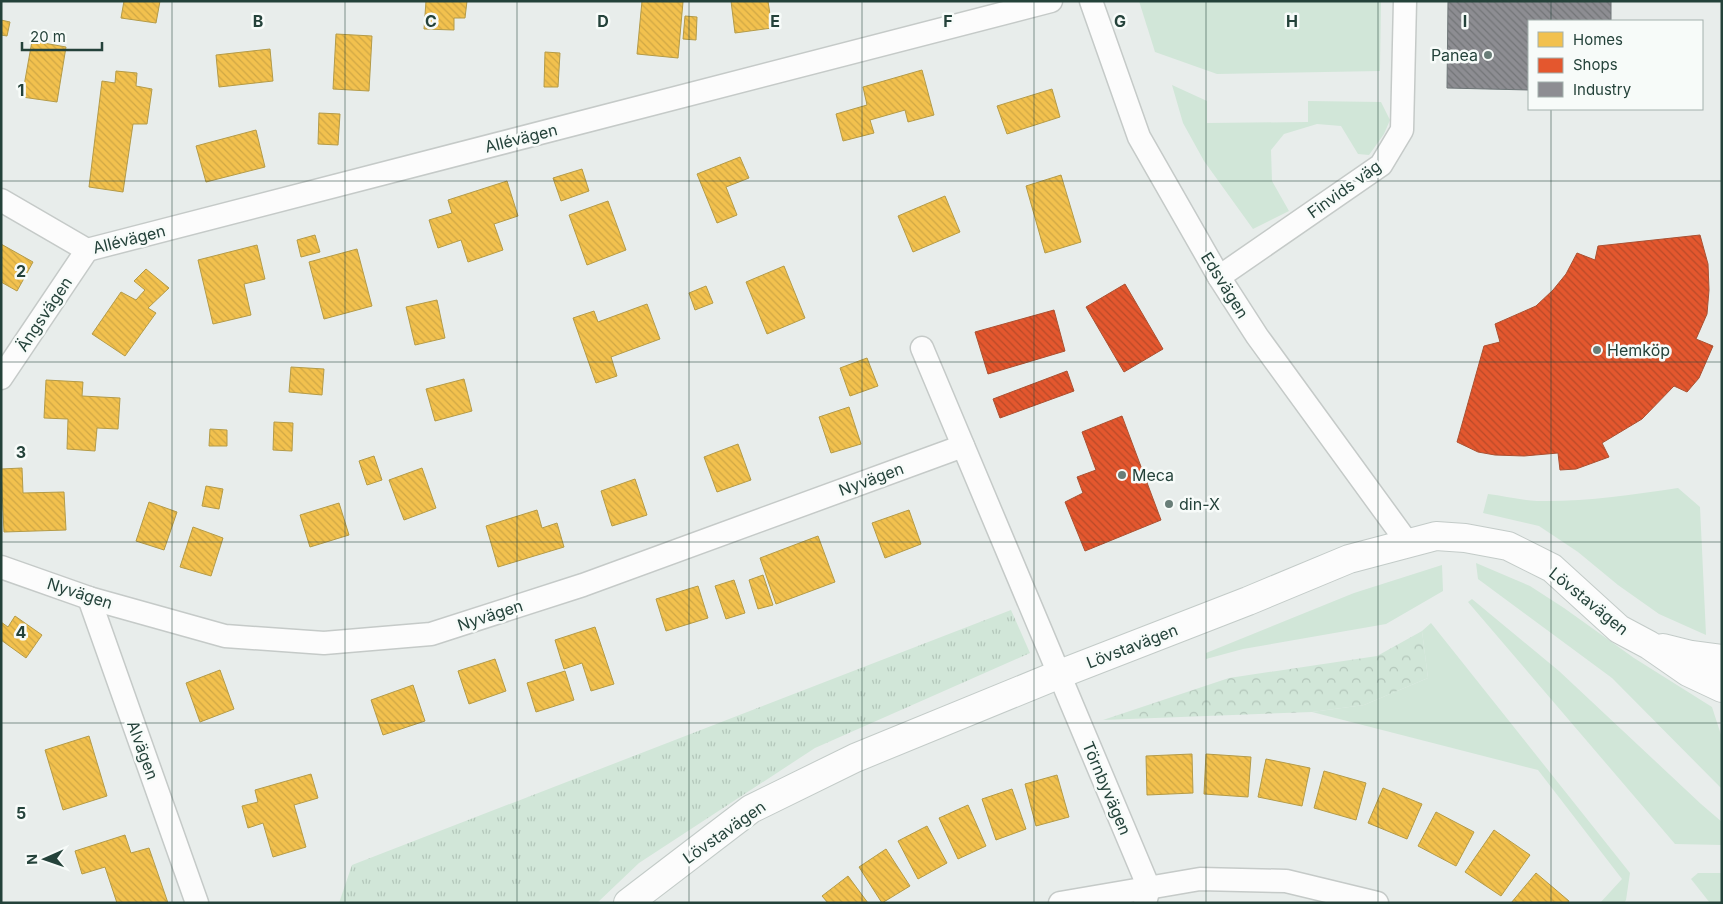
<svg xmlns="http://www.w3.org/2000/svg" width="1723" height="904" viewBox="0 0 1723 904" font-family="Inter,sans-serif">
<defs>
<pattern id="forest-crowns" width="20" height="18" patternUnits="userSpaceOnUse" patternTransform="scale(1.25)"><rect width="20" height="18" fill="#d1e6d8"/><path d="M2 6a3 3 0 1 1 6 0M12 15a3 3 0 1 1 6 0" fill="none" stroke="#b3c6ba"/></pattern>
<pattern id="park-tufts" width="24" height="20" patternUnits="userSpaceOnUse" patternTransform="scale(1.25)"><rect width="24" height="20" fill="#d1e6d8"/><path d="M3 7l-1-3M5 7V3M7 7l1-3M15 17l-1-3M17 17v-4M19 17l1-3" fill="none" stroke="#b3c6ba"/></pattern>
<pattern id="homes-back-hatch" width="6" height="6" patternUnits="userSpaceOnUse" patternTransform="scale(1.25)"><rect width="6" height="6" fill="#f2c14e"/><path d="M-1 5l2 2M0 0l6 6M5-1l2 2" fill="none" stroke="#cfa745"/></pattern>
<pattern id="shops-back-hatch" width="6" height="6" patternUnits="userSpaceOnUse" patternTransform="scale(1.25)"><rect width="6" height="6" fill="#e4572e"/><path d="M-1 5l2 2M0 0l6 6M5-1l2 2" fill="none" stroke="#b94a28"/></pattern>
<pattern id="industry-back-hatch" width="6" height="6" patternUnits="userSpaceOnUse" patternTransform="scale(1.25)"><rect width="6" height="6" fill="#8d8d92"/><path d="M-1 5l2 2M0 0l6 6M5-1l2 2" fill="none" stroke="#737578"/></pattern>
</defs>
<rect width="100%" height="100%" fill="#e8edeb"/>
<g fill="#d1e6d8">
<polygon points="1139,1 1381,1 1380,71 1217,74 1155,52"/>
<polygon points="1172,85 1207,101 1207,123 1308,122 1308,101 1381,102 1390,120 1384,134 1369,155 1358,154 1341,126 1317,124 1284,134 1271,150 1272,181 1289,211 1253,229 1204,161 1183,123"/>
<path d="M1678,488L1700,507L1706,635L1659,614L1618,585L1578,552L1539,526L1483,513L1488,494C1504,496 1521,500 1537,501C1584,502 1631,495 1678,488Z"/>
<polygon points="1476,563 1530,586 1564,608 1634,658 1712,707 1722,738 1722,789 1612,678 1478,579"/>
<polygon points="1442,565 1443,591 1386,624 1243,649 1206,659 1206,653 1354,593"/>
<polygon points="1472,599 1559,671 1701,804 1722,822 1722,845 1675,844 1468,602"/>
<polygon points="1431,623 1630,873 1626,900 1624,903 1600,903 1622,879 1538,770 1312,712 1364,705 1428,678 1422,631"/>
<polygon points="1698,873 1722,873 1722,903 1710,903 1691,879"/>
</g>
<polygon fill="url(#forest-crowns)" points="1422,631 1428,678 1364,705 1312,712 1103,720 1229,678 1377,656"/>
<polygon fill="url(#park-tufts)" points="1011,610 1030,653 815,748 639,863 597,903 339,903 352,865"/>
<g fill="url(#homes-back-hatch)" stroke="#b49b48">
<polygon points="124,1 160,1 156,23 121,18"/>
<polygon points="426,1 467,1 465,18 454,18 454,30 424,29"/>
<polygon points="642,1 683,2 678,58 637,54"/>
<polygon points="731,1 768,1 772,28 735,33"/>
<polygon points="685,16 697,17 696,40 683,39"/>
<polygon points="1,20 10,22 7,36 1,35"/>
<polygon points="336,34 372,36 369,91 333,89"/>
<polygon points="32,41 66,47 57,102 22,97"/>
<polygon points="270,49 273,81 219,87 216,55"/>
<polygon points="545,52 560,53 558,87 544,87"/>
<polygon points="922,70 934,115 908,122 905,110 870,120 874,133 843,141 836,114 867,105 863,87"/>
<polygon points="116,71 137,73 136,86 152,89 147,124 133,124 123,192 89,187 102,81 115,83"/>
<polygon points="1052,89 1060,117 1007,134 997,106"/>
<polygon points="319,113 340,114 338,145 318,144"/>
<polygon points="256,130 265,167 206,182 196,146"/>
<polygon points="740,157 749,178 726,187 737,215 717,223 697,174"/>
<polygon points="582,169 589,191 561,201 553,178"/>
<polygon points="1061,175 1081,242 1045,253 1026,186"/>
<polygon points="507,181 518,216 494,224 503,250 468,262 461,240 438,248 429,220 452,213 448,200"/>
<polygon points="945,196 960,232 913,252 898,216"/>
<polygon points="608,201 626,250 587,265 569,215"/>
<polygon points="315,235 320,252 301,257 297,240"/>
<polygon points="1,244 33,262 17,291 1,282"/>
<polygon points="257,245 265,279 244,284 251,315 213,324 198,260"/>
<polygon points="357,249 372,306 324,319 309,262"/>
<polygon points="784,266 805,318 767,334 746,282"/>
<polygon points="146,269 169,288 148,308 156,313 125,356 92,334 121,292 136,300 145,290 134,281"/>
<polygon points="706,286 713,303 695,310 689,293"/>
<polygon points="437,300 445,338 415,345 406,307"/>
<polygon points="647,304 660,339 611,357 617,376 596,383 573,318 594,311 598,322"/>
<polygon points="867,358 878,386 850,396 840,368"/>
<polygon points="291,367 324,369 322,395 289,392"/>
<polygon points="464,379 472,411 435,421 426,389"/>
<polygon points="46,380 83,382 82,396 120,398 118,429 97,428 95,451 67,449 68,419 44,418"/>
<polygon points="849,407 861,444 831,453 819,417"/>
<polygon points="274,422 293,423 292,451 273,450"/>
<polygon points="210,429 227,430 227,446 209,446"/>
<polygon points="738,444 751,480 717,492 704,457"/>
<polygon points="374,456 382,480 367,485 359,461"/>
<polygon points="22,468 23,493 64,492 66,530 4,532 1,469"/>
<polygon points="422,468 436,508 404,520 389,480"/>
<polygon points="635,479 647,515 612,526 601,491"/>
<polygon points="206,486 223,489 219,509 202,506"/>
<polygon points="149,502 177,512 164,550 136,541"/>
<polygon points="339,503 349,535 310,547 300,515"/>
<polygon points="537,510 542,528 557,523 564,547 498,567 486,526"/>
<polygon points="909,510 921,544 885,558 872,523"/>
<polygon points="193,527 223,538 211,576 180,567"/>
<polygon points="818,536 835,582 776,604 760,558"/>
<polygon points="763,575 773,605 758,609 749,580"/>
<polygon points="734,580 745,613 726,619 715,586"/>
<polygon points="698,586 708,618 666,631 656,599"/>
<polygon points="15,616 42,635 26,658 1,640 1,622 8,627"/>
<polygon points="595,627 614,684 591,691 582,663 564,669 555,640"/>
<polygon points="495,659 506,691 469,704 458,671"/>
<polygon points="220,670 234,709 200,722 186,683"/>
<polygon points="565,671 574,700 536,712 527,683"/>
<polygon points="413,685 425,721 383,735 371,700"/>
<polygon points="89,736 107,796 63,810 45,750"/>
<polygon points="1192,754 1193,793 1147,795 1146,756"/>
<polygon points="1206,754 1251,757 1248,797 1204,794"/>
<polygon points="1266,759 1310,768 1302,806 1258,797"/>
<polygon points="1324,771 1366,783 1356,820 1314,808"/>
<polygon points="311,774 318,798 294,805 306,847 273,857 263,823 248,828 242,806 258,802 255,790"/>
<polygon points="1057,775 1069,817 1036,826 1025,784"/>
<polygon points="1383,788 1422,804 1407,839 1368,823"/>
<polygon points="1012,789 1026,829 996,840 982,799"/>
<polygon points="968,805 986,846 958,859 939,818"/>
<polygon points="1436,812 1474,832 1456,866 1418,846"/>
<polygon points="927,826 947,863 918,879 898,841"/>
<polygon points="1494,830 1530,855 1501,896 1465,872"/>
<polygon points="125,835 131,853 149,848 168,903 117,903 105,867 82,874 75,851"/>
<polygon points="886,849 910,886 882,903 859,867"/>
<polygon points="1536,873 1569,901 1568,903 1511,903"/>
<polygon points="848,876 868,903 828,903 822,896"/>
</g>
<g fill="url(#shops-back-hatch)" stroke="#aa5132">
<polygon points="1700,235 1708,264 1709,290 1707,314 1696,339 1713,346 1699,378 1687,392 1674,386 1642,419 1602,443 1609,457 1576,469 1560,470 1558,453 1524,456 1495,455 1478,452 1457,442 1484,346 1500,342 1495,324 1536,306 1553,290 1566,274 1577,253 1595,260 1598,246"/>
<polygon points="1125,284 1163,349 1124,372 1086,307"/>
<polygon points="1054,310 1065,351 988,374 975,332"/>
<polygon points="1067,371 1074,391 1000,418 993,399"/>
<polygon points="1122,416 1161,520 1085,551 1065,502 1083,493 1077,477 1096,470 1082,432"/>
</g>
<polygon fill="url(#industry-back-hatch)" stroke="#6e7678" points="1448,1 1611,1 1611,21 1529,21 1529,90 1447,88"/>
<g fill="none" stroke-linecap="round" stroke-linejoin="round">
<defs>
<g id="street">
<polyline points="1091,1 1139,137 1219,277 1257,336 1407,542"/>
<polyline points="1,200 87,250 1051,1"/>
<polyline points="1219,277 1381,165 1402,130 1405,1"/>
<polyline points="922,348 1149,888 1145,903"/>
<polyline points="1,378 87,250"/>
<polyline points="1,567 89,598 225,636 324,643 431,634 583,585 963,446"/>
<polyline points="89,598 197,903"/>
<polyline points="1060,903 1200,879 1286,881 1377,903"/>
</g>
<g id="secondary">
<polyline points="1663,648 1691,655 1722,659"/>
<polyline points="628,903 751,809 855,758 1060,674 1248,601 1349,559 1436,536 1465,538 1508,546 1552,568 1619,629 1649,645 1688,672 1722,688"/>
</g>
</defs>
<use href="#street" stroke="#c5cac8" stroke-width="25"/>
<use href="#secondary" stroke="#c3cbc8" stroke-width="30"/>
<use href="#street" stroke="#fcfcfc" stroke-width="22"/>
<use href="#secondary" stroke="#fcfcfc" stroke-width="28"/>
</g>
<path fill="none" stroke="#24423a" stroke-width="1" stroke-opacity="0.55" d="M172,1V903M345,1V903M517,1V903M689,1V903M862,1V903M1034,1V903M1206,1V903M1378,1V903M1551,1V21M1551,109V903M1,181H1722M1,362H1722M1,542H1722M1,723H1722"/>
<g fill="#697e78" stroke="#f7fbf9" stroke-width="2">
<circle cx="1488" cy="55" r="5"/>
<circle cx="1597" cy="350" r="5"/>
<circle cx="1122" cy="475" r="5"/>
<circle cx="1169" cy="504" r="5"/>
</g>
<g text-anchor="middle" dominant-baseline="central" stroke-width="5" stroke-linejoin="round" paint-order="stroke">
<g font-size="16" fill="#24423a" stroke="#f7fbf9" text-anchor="start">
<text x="1478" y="55" text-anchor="end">Panea</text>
<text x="1607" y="350">Hemköp</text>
<text x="1132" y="475">Meca</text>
<text x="1179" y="504">din-X</text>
</g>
<g font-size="16" fill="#24423a" stroke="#f7fbf9">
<text transform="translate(521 138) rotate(-14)">Allévägen</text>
<text transform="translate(1344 189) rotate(-36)">Finvids väg</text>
<text transform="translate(129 239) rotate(-14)">Allévägen</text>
<text transform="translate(1225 285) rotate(58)">Edsvägen</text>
<text transform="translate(44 314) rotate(-56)">Ängsvägen</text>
<text transform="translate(871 479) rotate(-20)">Nyvägen</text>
<text transform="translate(80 593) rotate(18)">Nyvägen</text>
<text transform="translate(1589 601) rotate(39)">Lövstavägen</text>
<text transform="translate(490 615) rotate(-18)">Nyvägen</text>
<text transform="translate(1132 646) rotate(-21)">Lövstavägen</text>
<text transform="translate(143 750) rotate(70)">Alvägen</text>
<text transform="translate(1107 788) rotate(67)">Törnbyvägen</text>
<text transform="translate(724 832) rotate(-35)">Lövstavägen</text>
</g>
</g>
<g font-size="16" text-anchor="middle" font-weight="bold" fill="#24423a" stroke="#f7fbf9" stroke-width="5" stroke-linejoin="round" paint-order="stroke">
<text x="258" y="27">B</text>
<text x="431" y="27">C</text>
<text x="603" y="27">D</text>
<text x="775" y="27">E</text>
<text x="948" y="27">F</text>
<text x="1120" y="27">G</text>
<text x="1292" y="27">H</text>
<text x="1465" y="27">I</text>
<text x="21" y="96">1</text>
<text x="21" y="277">2</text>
<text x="21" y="458">3</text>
<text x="21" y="638">4</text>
<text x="21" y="819">5</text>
</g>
<rect width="1723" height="904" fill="none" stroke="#24423a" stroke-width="5"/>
<rect x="1528" y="20" width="175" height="90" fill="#f7fbf9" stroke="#a3b1ad"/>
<rect x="1538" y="32" width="25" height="15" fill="#f2c14e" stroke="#a3b1ad"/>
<text x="1573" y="45" font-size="15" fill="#24423a">Homes</text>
<rect x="1538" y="58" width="25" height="15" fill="#e4572e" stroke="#a3b1ad"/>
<text x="1573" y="70" font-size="15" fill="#24423a">Shops</text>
<rect x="1538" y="82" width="25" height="15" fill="#8d8d92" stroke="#a3b1ad"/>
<text x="1573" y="95" font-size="15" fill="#24423a">Industry</text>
<g transform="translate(45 859) rotate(268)" stroke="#f7fbf9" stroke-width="4" paint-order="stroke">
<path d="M0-4L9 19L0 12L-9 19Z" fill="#24423a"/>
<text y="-8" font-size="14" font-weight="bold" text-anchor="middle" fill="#24423a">N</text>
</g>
<path d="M22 42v8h80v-8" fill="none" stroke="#24423a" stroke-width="2.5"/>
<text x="30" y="42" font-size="15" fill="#24423a" stroke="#f7fbf9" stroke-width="4" paint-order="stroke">20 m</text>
</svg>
